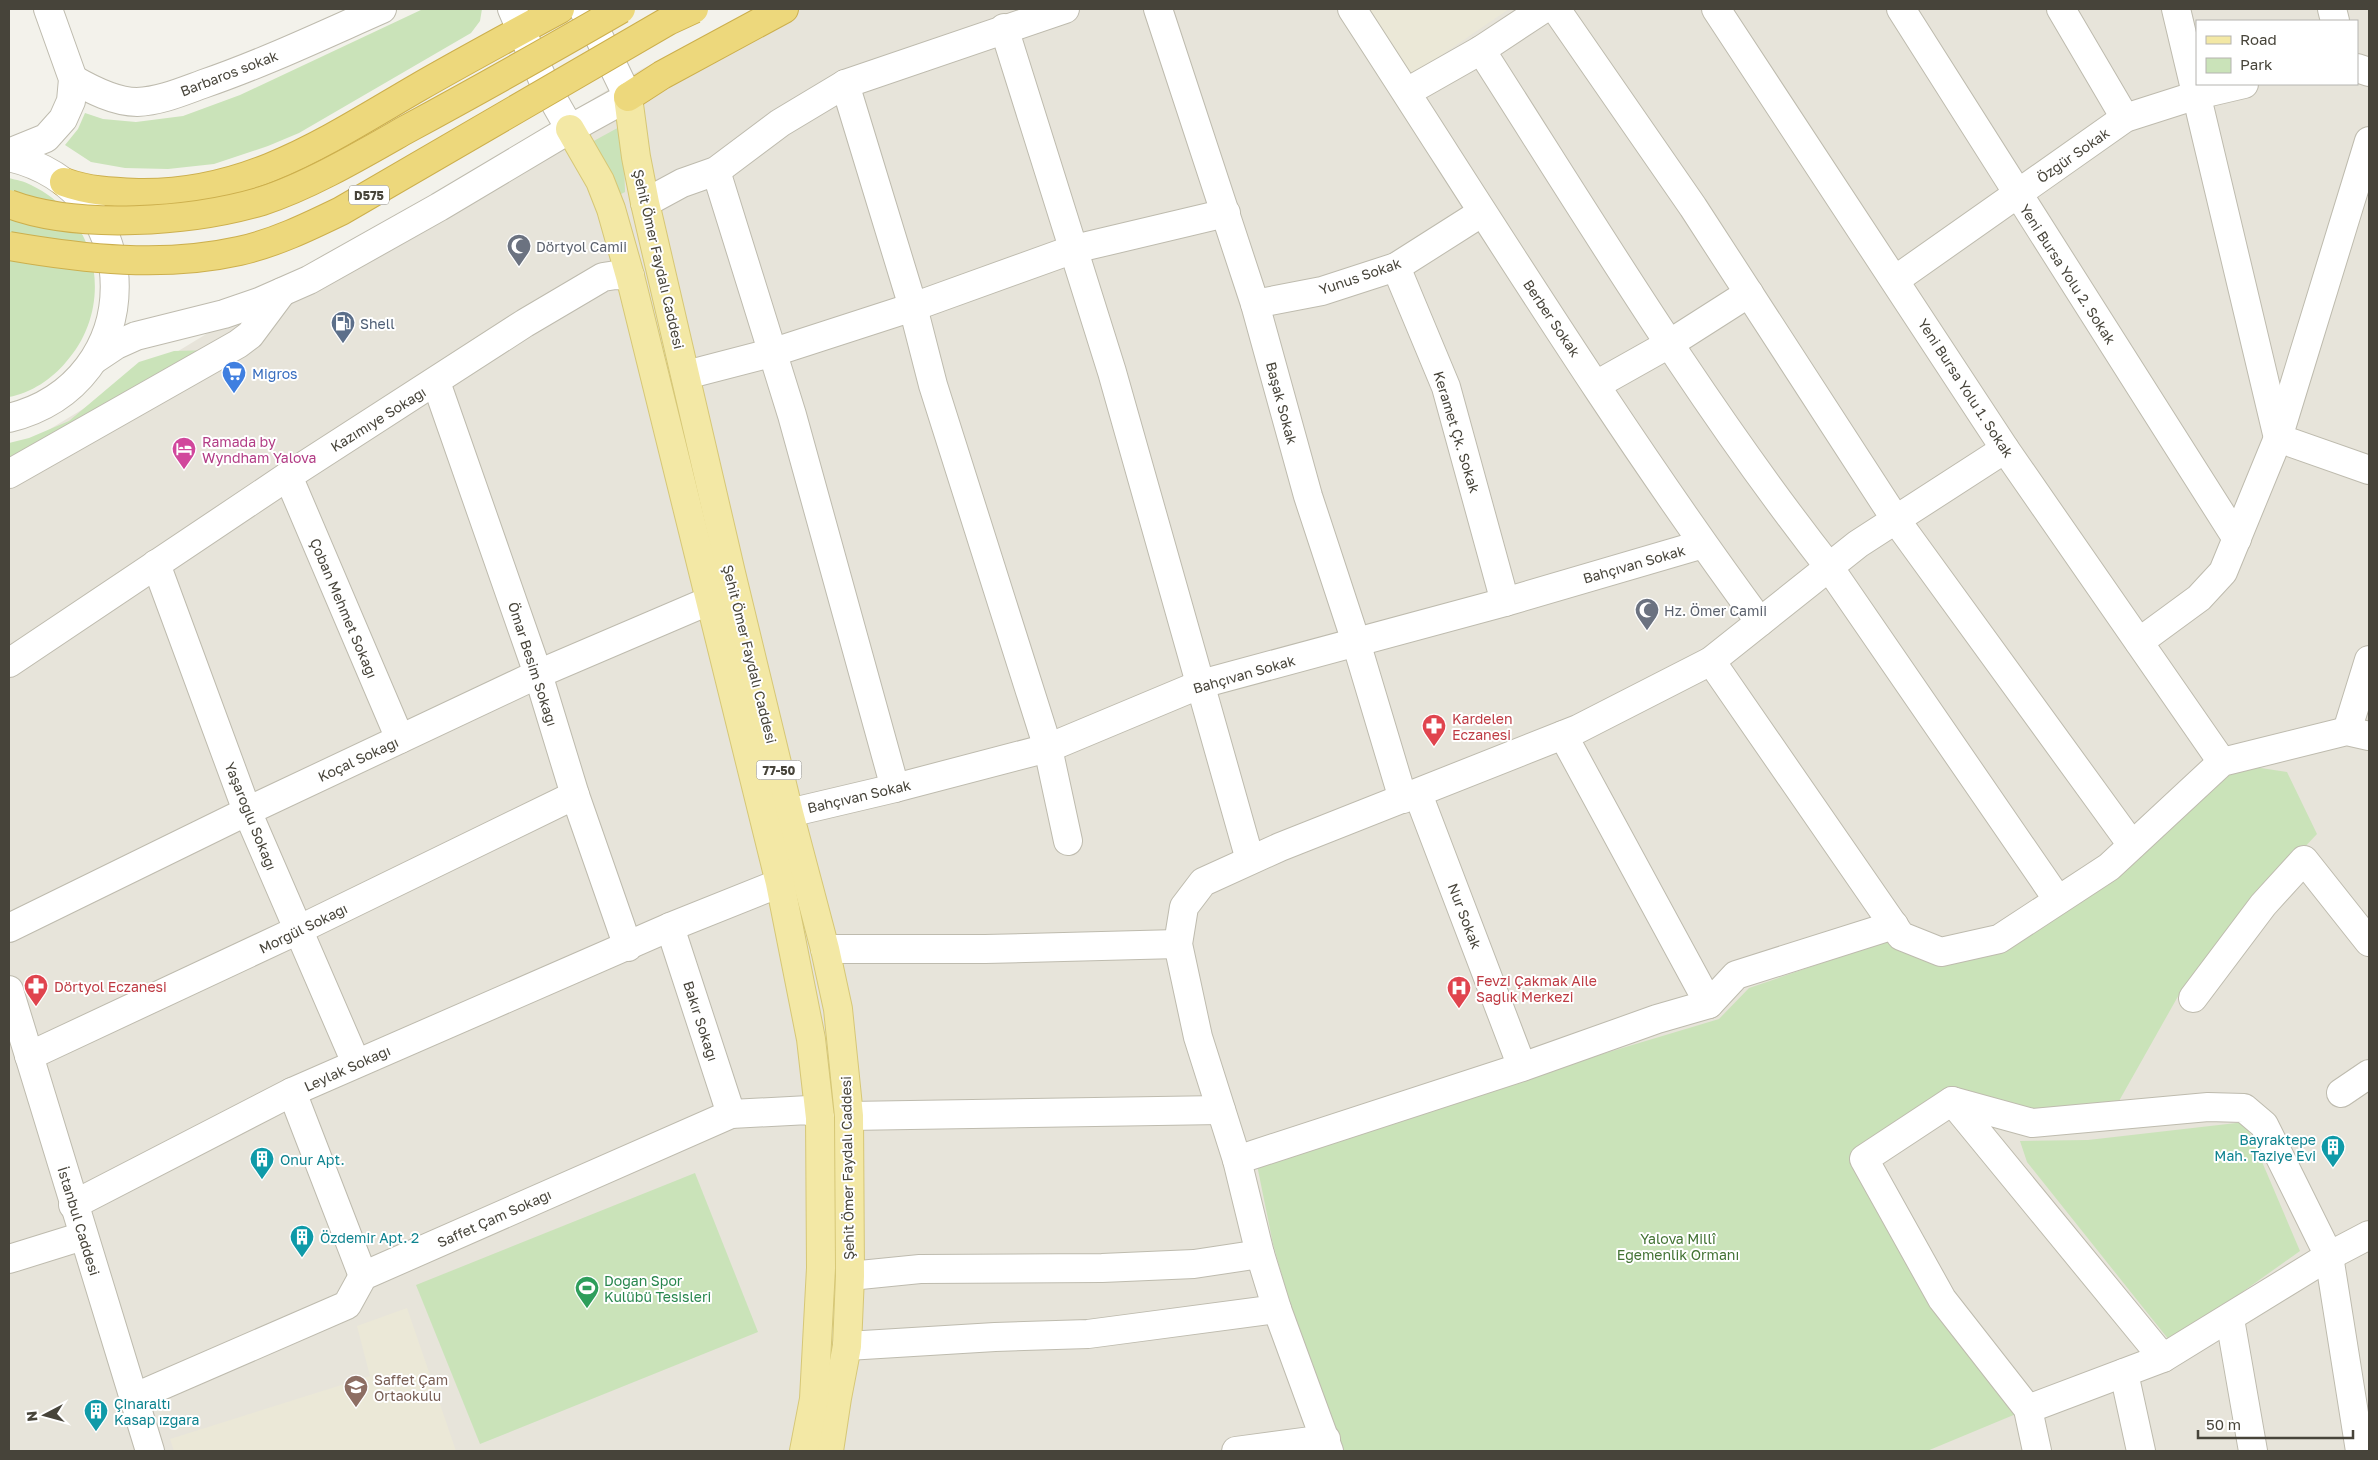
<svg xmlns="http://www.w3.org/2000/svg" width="2378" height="1460" viewBox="0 0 2378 1460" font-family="'Golos Text',sans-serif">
<rect width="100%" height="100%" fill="#f3f2eb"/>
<path fill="#e7e4da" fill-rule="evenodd" d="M762,9H2369V1451H9V454L642,69ZM2197,21H2357V84H2197Z"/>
<g fill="#ebe8d7">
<polygon points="1368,9 1509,9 1411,76"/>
<polygon points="407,1308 456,1451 174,1451 170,1439 370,1376 357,1326"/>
</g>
<g fill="#cae3b9">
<polygon points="423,9 482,9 480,21 471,33 299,133 268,146 214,164 168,169 125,168 91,162 65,145 78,129 85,113 103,119 136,122 183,116 240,95"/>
<polygon points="623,125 625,192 621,194 590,143"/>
<path d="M9,178C16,180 24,181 31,185C99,217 116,306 66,362C52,379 31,393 9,397Z"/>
<polygon points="212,350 9,466 9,443 29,438 69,421 139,362 174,351"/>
<polygon points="2222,762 2287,772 2317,834 2243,913 2181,991 2110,1117 1952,1101 1864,1158 2028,1409 1927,1451 1344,1451 1291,1308 1273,1244 1257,1165 1516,1080 1719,1019 1749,988 1901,936 1941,952 1999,939"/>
<polygon points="2245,1122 2300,1251 2210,1315 2169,1340 2027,1162 2020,1141 2088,1140"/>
<polygon points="695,1173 758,1332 480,1444 416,1285"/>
</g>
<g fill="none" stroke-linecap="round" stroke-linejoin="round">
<defs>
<g id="minor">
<polyline points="512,9 546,87 570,129 628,97 598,35 583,9"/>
<polyline points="1158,9 1255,304 1308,496 1356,642 1403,799"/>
<path d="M1352,9C1486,215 1614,424 1760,622"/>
<polyline points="1556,9 1693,207 1896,520 2132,845"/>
<polyline points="1716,9 2005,449 2222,762"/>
<polyline points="1901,9 2237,539"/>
<polyline points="2061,9 2125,118"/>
<polyline points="2176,9 2278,438 2369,470"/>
<polyline points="2332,9 2335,21"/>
<polyline points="1004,28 1112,372 1250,860"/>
<path d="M1481,50C1593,225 1701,404 1829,567L2058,900"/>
<polyline points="2357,68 2369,72"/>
<path d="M73,79C92,90 115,102 137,102C160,101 181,92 203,84C264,63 323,35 382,9"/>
<polyline points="845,84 913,307 933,385 1048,748 1068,841"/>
<polyline points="1407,92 1481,50 1543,9"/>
<polyline points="9,153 46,138 63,119 71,101 73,79 48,9"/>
<path d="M9,157C150,190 150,383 9,418"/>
<polyline points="716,171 792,415 895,788"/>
<polyline points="645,203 682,183 716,171 780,123 845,84 1065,9"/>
<polyline points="1396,267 1446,387 1505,602"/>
<polyline points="1895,280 2125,118 2197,95 2244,84"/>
<polyline points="1255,304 1322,291 1396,267 1481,213"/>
<polyline points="95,359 116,345 136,336 224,314 259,302 309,280 439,207 570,129"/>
<polyline points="686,375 771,353 913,307 1074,249 1226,213"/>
<polyline points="436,382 538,674 575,795 628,947"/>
<polyline points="1596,385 1669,344 1749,293"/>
<polyline points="9,474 238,344 250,335 282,292"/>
<polyline points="288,476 400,739"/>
<polyline points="156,564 247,811 356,1063"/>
<polyline points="2139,642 2199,598 2223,572 2278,438 2369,141"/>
<polyline points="1711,661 1901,936 1941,952 1999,939 2109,867 2222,762 2347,731 2369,736"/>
<polyline points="9,663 288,476 525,323 603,277 616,275 630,276"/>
<polyline points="2347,731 2369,660"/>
<polyline points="1563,735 1709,1004"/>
<polyline points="1418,794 1522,1067"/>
<polyline points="789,813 895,788 1048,748 1201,684 1505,602 1703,544"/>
<polyline points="670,927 731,1114"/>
<polyline points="9,928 256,807 538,674 711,600"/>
<polyline points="825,949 985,949 1178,944"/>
<polyline points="9,990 150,1451"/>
<polyline points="2193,998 2263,905 2304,860 2369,942"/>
<polyline points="29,1056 298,930 575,795"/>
<polyline points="292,1092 363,1276"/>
<polyline points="2341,1093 2369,1074"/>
<polyline points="1952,1101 1864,1159 1942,1299 2028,1409 2037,1451"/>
<polyline points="849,1116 1221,1110"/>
<polyline points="1237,1160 1522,1067 1657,1019 1709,1004 1736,975 1894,925"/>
<polyline points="73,1205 292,1092 670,927 780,883"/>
<polyline points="9,1259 83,1236"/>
<polyline points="850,1276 920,1269 1102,1268 1194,1264 1260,1254"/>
<polyline points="2230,1319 2253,1451"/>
<polyline points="847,1346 995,1337 1088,1334 1277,1309"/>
<polyline points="2163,1358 1952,1101 2032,1123 2208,1107 2244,1108 2264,1125 2329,1256 2360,1451"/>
<polyline points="2124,1373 2141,1451"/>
<polyline points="133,1398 347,1305 363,1276 731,1114 809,1110 820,1118"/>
<polyline points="2028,1409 2163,1358 2329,1256 2369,1235"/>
<polyline points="1236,1451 1326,1439"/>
<polyline points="1329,1451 1277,1309 1260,1254 1237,1160 1198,1037 1178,944 1184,907 1203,882 1280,847 1578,729 1711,661 1858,544 2005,449"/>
</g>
<g id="major">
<polyline points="628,97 636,157 645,203 731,573 789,813 825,949 838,1009 849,1116 850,1276 847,1346 837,1398 829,1451"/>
<polyline points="570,129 600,181 611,209 630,276 780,883 811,1039 820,1118 821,1268 814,1399 804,1451"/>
</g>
<g id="highway">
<polyline points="628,97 662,75 784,9"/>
<path d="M64,182C89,191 111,192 138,193C248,195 326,141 417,88C464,61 512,35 560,9"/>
</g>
</defs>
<use href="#minor" stroke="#bebbae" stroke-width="30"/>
<use href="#major" stroke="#d6c776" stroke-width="30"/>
<use href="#highway" stroke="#ccaf4d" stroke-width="30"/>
<use href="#minor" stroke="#fff" stroke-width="28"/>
<use href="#major" stroke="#f3e8a5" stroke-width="28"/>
<use href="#highway" stroke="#edd87c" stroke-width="28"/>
<defs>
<g id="highway-bridge">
<path d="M9,204C78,230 191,222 262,201C309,186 363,154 407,129C479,90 550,50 621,9"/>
<path d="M9,246C84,259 163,268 239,251C275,243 308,227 341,211L668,21L694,9"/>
</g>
</defs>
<use href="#highway-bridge" stroke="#ccaf4d" stroke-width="30" stroke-linecap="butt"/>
<use href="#highway-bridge" stroke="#edd87c" stroke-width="28"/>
</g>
<defs>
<symbol id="mosque-pin" viewBox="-11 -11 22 30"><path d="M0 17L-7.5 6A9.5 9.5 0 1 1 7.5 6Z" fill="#6b7280" stroke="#fff"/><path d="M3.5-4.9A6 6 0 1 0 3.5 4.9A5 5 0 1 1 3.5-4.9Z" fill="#fff"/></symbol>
<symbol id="fuel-pin" viewBox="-11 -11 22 30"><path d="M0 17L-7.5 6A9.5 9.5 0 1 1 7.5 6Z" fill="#5c6f8a" stroke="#fff"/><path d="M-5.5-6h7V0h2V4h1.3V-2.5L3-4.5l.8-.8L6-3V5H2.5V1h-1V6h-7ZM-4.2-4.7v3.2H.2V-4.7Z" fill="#fff"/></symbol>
<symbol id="supermarket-pin" viewBox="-11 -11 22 30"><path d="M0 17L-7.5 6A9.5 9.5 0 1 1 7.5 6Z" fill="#3f7fe0" stroke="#fff"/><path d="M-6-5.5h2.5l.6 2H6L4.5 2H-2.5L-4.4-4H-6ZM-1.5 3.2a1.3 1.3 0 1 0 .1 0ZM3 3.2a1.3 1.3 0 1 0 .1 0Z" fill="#fff"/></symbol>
<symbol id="hotel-pin" viewBox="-11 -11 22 30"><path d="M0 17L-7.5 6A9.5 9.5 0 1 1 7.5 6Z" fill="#d1479c" stroke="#fff"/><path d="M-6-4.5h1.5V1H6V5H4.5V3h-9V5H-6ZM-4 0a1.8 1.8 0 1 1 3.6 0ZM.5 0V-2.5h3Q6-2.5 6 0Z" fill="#fff"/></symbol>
<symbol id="pharmacy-pin" viewBox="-11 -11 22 30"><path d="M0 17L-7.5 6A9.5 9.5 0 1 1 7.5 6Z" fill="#e0444e" stroke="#fff"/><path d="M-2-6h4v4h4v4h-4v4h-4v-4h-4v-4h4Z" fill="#fff"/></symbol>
<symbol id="hospital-pin" viewBox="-11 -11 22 30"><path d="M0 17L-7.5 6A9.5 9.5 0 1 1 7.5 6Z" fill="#e0444e" stroke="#fff"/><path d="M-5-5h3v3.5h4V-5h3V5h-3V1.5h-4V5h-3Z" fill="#fff"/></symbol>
<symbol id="building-pin" viewBox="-11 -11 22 30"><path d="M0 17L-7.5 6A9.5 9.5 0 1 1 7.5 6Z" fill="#0f9aa8" stroke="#fff"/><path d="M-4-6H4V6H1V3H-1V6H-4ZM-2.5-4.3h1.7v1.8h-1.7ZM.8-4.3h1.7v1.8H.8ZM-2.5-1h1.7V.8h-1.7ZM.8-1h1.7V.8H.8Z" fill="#fff"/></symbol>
<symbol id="stadium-pin" viewBox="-11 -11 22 30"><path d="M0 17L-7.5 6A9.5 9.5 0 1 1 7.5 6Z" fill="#2e9e5b" stroke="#fff"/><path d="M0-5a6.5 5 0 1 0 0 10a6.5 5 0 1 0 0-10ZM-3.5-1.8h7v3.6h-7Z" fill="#fff"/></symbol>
<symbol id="school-pin" viewBox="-11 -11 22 30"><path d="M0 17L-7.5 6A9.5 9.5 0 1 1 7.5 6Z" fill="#8d6e63" stroke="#fff"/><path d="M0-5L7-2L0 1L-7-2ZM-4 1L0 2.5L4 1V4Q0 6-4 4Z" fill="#fff"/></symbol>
</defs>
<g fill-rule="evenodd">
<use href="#mosque-pin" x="505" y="232" width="28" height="38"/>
<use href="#fuel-pin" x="329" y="309" width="28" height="38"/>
<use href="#supermarket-pin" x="220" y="359" width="28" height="38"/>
<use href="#hotel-pin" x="170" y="435" width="28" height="38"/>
<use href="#mosque-pin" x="1633" y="596" width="28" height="38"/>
<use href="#pharmacy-pin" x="1420" y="712" width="28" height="38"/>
<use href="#pharmacy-pin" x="22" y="972" width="28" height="38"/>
<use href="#hospital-pin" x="1445" y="974" width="28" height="38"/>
<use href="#building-pin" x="2319" y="1133" width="28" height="38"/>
<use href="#building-pin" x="248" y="1145" width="28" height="38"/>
<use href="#building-pin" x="288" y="1223" width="28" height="38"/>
<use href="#stadium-pin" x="573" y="1274" width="28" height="38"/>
<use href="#school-pin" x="342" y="1373" width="28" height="38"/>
<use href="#building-pin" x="82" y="1397" width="28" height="38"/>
</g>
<g text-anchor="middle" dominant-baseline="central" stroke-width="4" stroke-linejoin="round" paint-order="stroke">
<g fill="#fff" stroke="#7e7c75" stroke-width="1">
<rect x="349" y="185.5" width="40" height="19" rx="4"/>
<rect x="756.5" y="760.5" width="45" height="19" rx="4"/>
</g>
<g font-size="12" font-weight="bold" fill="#47443a">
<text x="369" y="195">D575</text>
<text x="779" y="770">77-50</text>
</g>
<g font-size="14" fill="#47443a" stroke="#fff">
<text transform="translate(229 73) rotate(-21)">Barbaros sokak</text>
<text transform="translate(2073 155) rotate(-35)">Özgür Sokak</text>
<text transform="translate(659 259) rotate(77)">Şehit Ömer Faydalı Caddesi</text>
<text transform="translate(2068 274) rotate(57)">Yeni Bursa Yolu 2. Sokak</text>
<text transform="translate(1360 276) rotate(-19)">Yunus Sokak</text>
<text transform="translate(1552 318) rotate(56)">Berber Sokak</text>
<text transform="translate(1966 388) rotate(57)">Yeni Bursa Yolu 1. Sokak</text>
<text transform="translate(1282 403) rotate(75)">Başak Sokak</text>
<text transform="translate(378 419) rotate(-32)">Kazımıye Sokağı</text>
<text transform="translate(1457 432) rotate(73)">Keramet Çk. Sokak</text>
<text transform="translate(1634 564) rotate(-16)">Bahçıvan Sokak</text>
<text transform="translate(344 608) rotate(67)">Çoban Mehmet Sokağı</text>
<text transform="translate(750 654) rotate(76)">Şehit Ömer Faydalı Caddesi</text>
<text transform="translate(533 664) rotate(72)">Ömar Besim Sokağı</text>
<text transform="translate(1244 674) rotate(-16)">Bahçıvan Sokak</text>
<text transform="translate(358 759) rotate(-25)">Koçal Sokağı</text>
<text transform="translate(859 796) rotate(-13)">Bahçıvan Sokak</text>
<text transform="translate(251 816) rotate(68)">Yaşaroğlu Sokağı</text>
<text transform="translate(1465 916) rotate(69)">Nur Sokak</text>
<text transform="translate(303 928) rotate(-26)">Morgül Sokağı</text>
<text transform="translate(701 1021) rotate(72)">Bakır Sokağı</text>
<text transform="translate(347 1068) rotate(-24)">Leylak Sokağı</text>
<text transform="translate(847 1168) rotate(-91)">Şehit Ömer Faydalı Caddesi</text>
<text transform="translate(494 1218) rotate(-24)">Saffet Çam Sokağı</text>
<text transform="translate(79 1221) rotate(73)">İstanbul Caddesi</text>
</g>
<g font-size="14" fill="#5b616d" stroke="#fff" text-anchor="start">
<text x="536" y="246">Dörtyol Camii</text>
<text x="1664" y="610">Hz. Ömer Camii</text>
</g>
<g font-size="14" fill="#4e5e75" stroke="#fff" text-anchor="start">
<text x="360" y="323">Shell</text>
</g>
<g font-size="14" fill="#366cbe" stroke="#fff" text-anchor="start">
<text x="252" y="373">Migros</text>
</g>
<g font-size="14" fill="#b23c85" stroke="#fff" text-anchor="start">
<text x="202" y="441">Ramada by<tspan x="202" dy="16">Wyndham Yalova</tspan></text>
</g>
<g font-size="14" fill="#be3a42" stroke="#fff" text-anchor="start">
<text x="1452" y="718">Kardelen<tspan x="1452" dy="16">Eczanesi</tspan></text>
<text x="1476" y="980">Fevzi Çakmak Aile<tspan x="1476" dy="16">Sağlık Merkezi</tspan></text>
<text x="54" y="986">Dörtyol Eczanesi</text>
</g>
<g font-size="14" fill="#0d838f" stroke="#fff" text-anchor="start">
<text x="2316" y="1139" text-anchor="end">Bayraktepe<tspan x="2316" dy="16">Mah. Taziye Evi</tspan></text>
<text x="280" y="1159">Onur Apt.</text>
<text x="320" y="1237">Özdemir Apt. 2</text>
<text x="114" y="1403">Çinaraltı<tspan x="114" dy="16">Kasap ızgara</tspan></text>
</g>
<g font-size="14" fill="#427233" stroke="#fff">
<text x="1678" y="1238">Yalova Millî<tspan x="1678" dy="16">Egemenlik Ormanı</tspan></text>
</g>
<g font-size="14" fill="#27864d" stroke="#fff" text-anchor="start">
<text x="604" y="1280">Doğan Spor<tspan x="604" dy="16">Kulübü Tesisleri</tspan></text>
</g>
<g font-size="14" fill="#785e54" stroke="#fff" text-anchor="start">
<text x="374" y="1379">Saffet Çam<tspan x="374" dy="16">Ortaokulu</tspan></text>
</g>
</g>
<rect width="2378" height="1460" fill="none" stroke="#47443a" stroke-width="20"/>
<rect x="2196" y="20" width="162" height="65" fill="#ffffff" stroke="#b5b4b0"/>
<rect x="2206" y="36" width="25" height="8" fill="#f3e8a5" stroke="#b5b4b0"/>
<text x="2240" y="45" font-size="15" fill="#47443a">Road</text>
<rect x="2206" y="58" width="25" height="15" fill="#cae3b9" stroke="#b5b4b0"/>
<text x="2240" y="70" font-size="15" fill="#47443a">Park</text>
<g transform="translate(45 1415) rotate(264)" stroke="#ffffff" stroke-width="4" paint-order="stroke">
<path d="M0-4L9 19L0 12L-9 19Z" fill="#47443a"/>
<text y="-8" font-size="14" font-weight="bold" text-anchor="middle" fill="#47443a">N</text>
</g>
<path d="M2198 1430v8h155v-8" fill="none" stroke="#47443a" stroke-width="2.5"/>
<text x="2206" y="1430" font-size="15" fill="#47443a" stroke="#ffffff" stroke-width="4" paint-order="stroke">50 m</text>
</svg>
